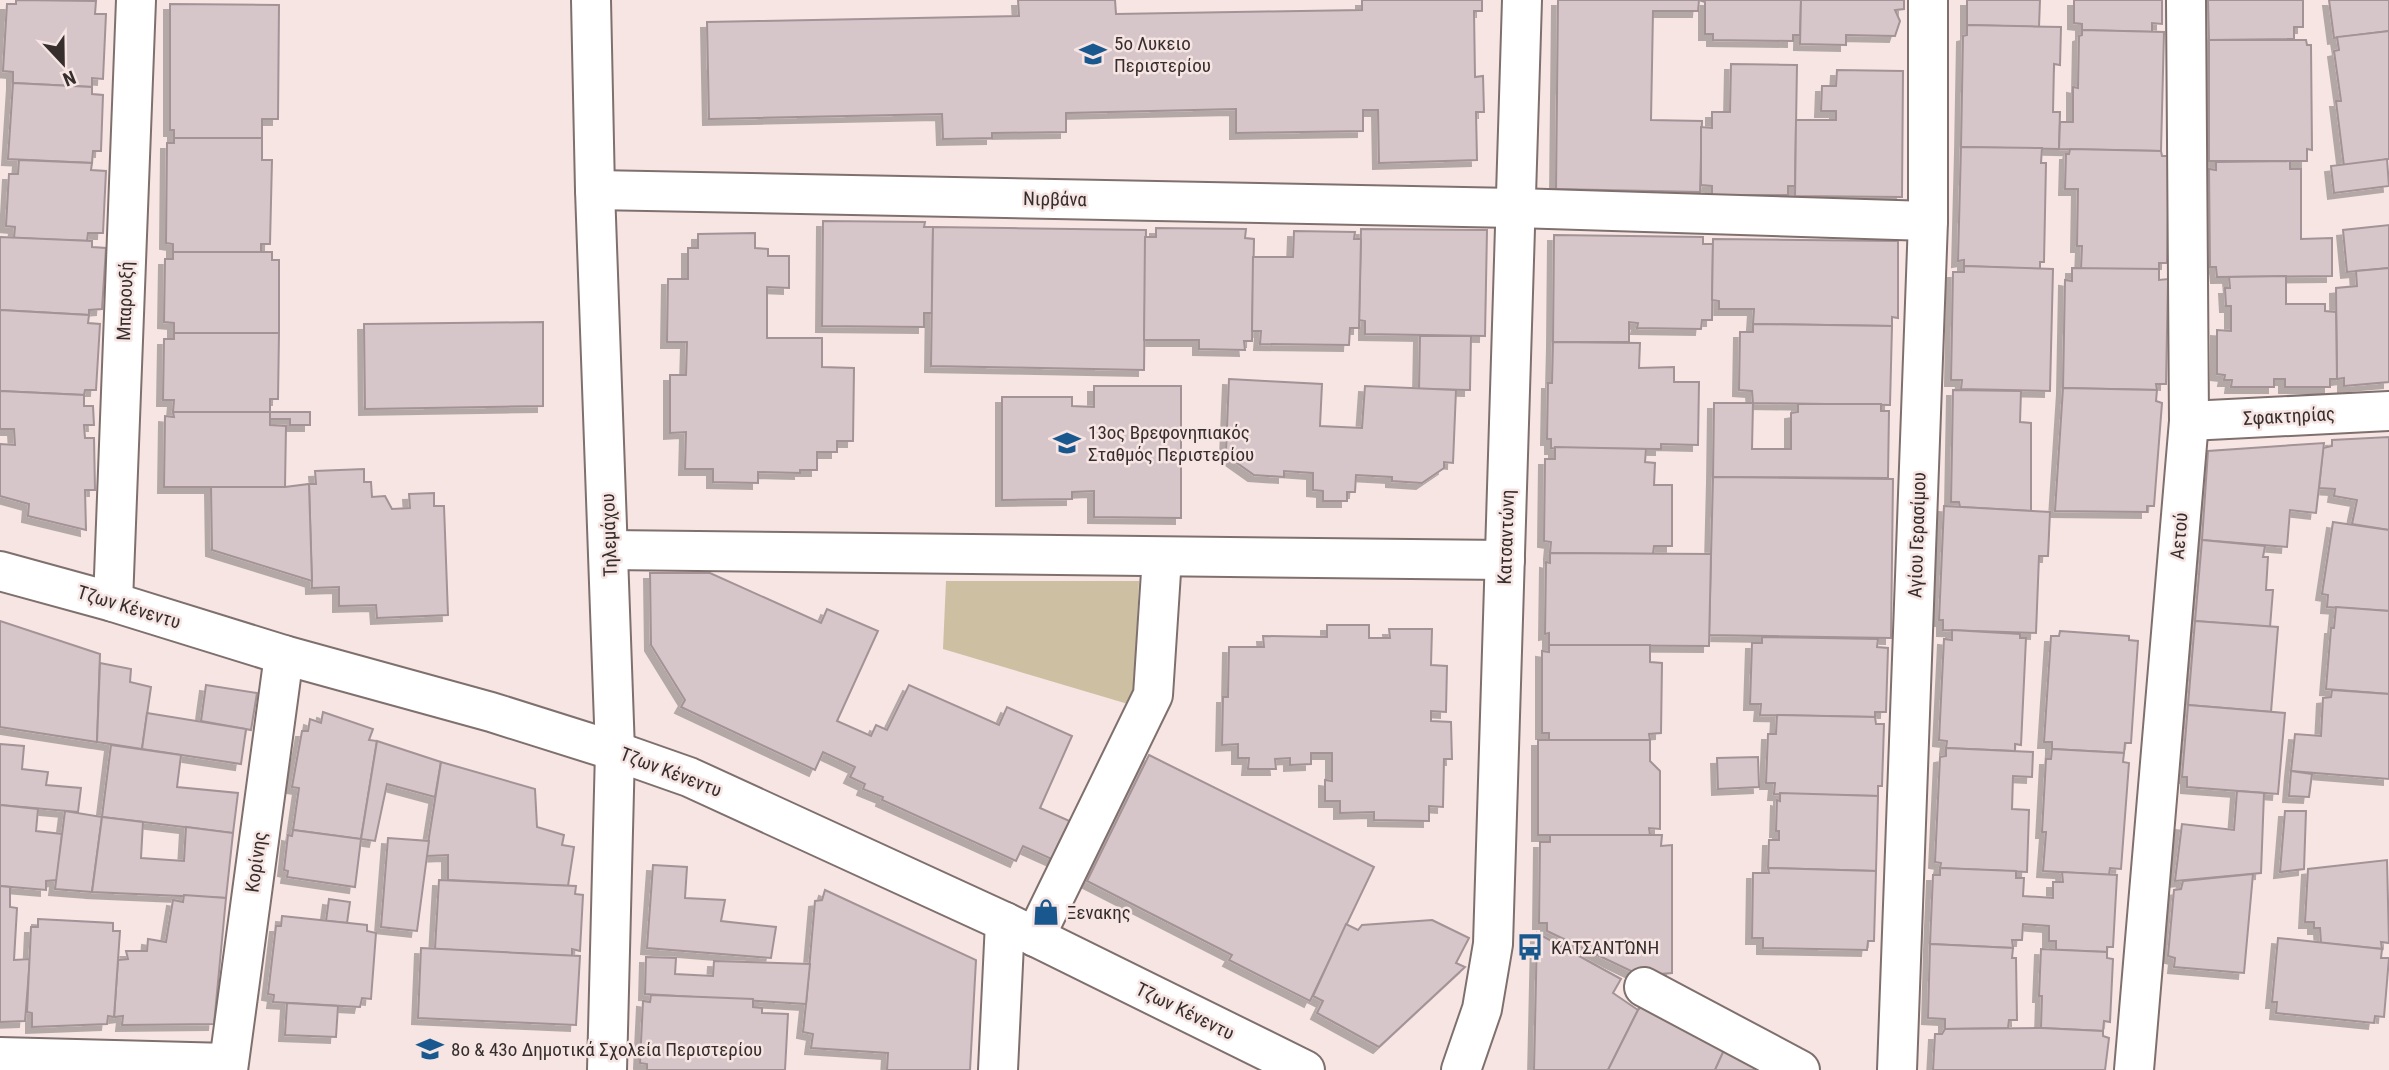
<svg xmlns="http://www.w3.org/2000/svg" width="2389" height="1070" viewBox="0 0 2389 1070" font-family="'Roboto Condensed',sans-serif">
<defs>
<filter id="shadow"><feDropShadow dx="-6" dy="6" stdDeviation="0" flood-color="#0004"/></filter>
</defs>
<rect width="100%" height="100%" fill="#f6e5e2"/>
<polygon fill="#cdbfa1" points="946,581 1139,581 1134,692 1128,704 943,649"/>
<g fill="#d6c5c9" stroke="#a39397" stroke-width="2" filter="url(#shadow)">
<polygon points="16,0 96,1 95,14 106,14 103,79 92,78 92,87 13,83 13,72 3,71 7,4 16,4"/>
<polygon points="1018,0 1115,0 1116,14 1362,10 1362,0 1482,0 1482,11 1474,11 1475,77 1483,76 1484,112 1476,112 1477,160 1379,163 1378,110 1363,110 1363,131 1236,133 1236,109 1066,113 1066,132 992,133 992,138 943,139 942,114 709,119 707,22 1019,16"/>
<polygon points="1558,0 1699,0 1698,11 1653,11 1651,120 1702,121 1700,192 1556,189"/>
<polygon points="1699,0 1801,0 1800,35 1793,35 1793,41 1713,40 1713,34 1705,34 1705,2"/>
<polygon points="1801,0 1904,0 1904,9 1895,10 1900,21 1895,36 1846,35 1846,45 1800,44"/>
<polygon points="1967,0 2040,0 2039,27 1967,25"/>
<polygon points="2074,0 2162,0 2162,24 2152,23 2152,32 2082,30 2082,24 2074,23"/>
<polygon points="2208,0 2303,0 2303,27 2294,27 2294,39 2209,40"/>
<polygon points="2329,0 2389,0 2389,31 2334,38"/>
<polygon points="170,4 279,5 278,119 262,119 262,138 174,138 174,130 170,130"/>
<polygon points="1967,25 2061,27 2060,65 2054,64 2053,112 2060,112 2059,149 1961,147 1963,36 1967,35"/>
<polygon points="2082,30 2164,32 2161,151 2059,149 2060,122 2073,122 2073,87 2078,88 2079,36 2082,35"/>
<polygon points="2389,31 2389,159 2344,166 2336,101 2341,101 2334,51 2339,50 2337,37"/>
<polygon points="2209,40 2306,40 2307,45 2311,45 2312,150 2307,149 2307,161 2209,161"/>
<polygon points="1731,64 1797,65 1795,186 1788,186 1788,195 1712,195 1712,186 1701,185 1701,127 1712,128 1712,112 1730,112"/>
<polygon points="1837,70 1903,71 1902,197 1795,196 1796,120 1836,120 1836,111 1821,111 1822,86 1836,86"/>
<polygon points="13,83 92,87 92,94 103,95 101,151 93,151 92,163 8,159"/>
<polygon points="174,138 262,138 262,160 272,160 270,244 261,244 261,253 173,252 173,244 166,243 167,143 174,143"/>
<polygon points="1961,147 2042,148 2041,163 2046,163 2044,262 2040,262 2040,269 1964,266 1964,260 1958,261"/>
<polygon points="2070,149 2161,151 2162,156 2169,156 2167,263 2159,263 2159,269 2081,269 2082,246 2077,246 2078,189 2065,189 2066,154 2069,154"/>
<polygon points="2387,159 2389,186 2334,193 2331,166"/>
<polygon points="19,160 92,163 91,170 106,171 103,233 88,233 87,241 14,238 15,227 6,226 9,174 18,174"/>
<polygon points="2290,161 2290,169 2301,169 2301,239 2332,238 2332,276 2217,277 2216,267 2210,267 2209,169 2216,170 2216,162"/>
<polygon points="823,221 925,222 924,227 933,227 932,313 924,313 924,327 822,326"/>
<polygon points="2389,225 2389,268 2347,272 2343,230"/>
<polygon points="933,227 1146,230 1144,370 931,366"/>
<polygon points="1156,228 1246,229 1245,238 1254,239 1252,341 1244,341 1245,350 1199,349 1199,340 1144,340 1145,237 1156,237"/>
<polygon points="1361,229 1487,230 1485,336 1365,334 1365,321 1359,320"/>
<polygon points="1294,231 1355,232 1354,239 1361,239 1359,328 1350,328 1349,345 1260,344 1261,331 1252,331 1253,257 1293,257"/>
<polygon points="755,233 755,248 768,249 768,256 789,256 789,288 767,287 767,338 822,338 822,367 854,368 853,441 837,441 837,452 817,452 817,470 800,470 800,473 758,472 758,483 713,482 713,469 685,469 686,432 670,433 670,375 686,375 687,342 667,342 668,279 688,279 688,248 698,248 698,234"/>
<polygon points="1554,235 1703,237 1703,244 1713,244 1712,320 1702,320 1701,329 1637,328 1638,323 1629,322 1629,342 1553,342"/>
<polygon points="0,237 92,241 92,247 106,248 102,309 89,310 89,315 0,310"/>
<polygon points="1713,239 1898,241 1898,318 1892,317 1892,326 1753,324 1754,309 1719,309 1719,301 1712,300"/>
<polygon points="173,252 272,252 272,260 279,260 279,333 174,333 174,323 164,322 165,259 173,259"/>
<polygon points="1964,266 2053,269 2050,391 1961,389 1962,380 1951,380 1953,272 1964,272"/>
<polygon points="2072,268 2159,269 2159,280 2168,279 2166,384 2156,384 2157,390 2063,388 2065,280 2072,281"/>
<polygon points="2389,268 2389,382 2344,386 2344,378 2337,379 2336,288 2357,286 2356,271"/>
<polygon points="2286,276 2286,304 2325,304 2325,311 2336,312 2337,379 2330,379 2330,387 2285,387 2285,379 2274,379 2274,387 2231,387 2232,380 2224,380 2225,375 2217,374 2217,330 2231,331 2231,306 2226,306 2225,288 2230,288 2229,277"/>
<polygon points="0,310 89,315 88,323 100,324 96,390 85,390 84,395 0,391"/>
<polygon points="543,322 543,406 365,409 364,324"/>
<polygon points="1753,324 1892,326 1890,405 1753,403 1752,391 1739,390 1740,332 1753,332"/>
<polygon points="174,333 279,333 278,399 270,399 270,412 173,412 174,400 163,400 164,339 174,339"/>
<polygon points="1420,336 1471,336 1470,390 1419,389"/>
<polygon points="1553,342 1640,343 1639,368 1674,367 1674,382 1699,382 1698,445 1661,444 1661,449 1551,448 1551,439 1547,439 1548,383 1552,383"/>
<polygon points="1229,379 1322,384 1320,426 1362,428 1365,386 1456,390 1453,463 1444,462 1444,468 1422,483 1392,481 1392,477 1356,475 1355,492 1347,492 1347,501 1323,501 1323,491 1313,490 1313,473 1284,471 1284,477 1254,475 1230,458 1231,451 1226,451"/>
<polygon points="1094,386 1181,386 1181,518 1094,517 1094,491 1072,492 1072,499 1002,500 1002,397 1072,397 1072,406 1094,407"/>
<polygon points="2063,388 2157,390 2156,401 2162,403 2154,506 2147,506 2147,512 2055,511"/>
<polygon points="1953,390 2021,391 2020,422 2031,423 2031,511 1960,507 1959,502 1951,502"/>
<polygon points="0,391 84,395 84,406 93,406 94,425 84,425 85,438 94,438 95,490 85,490 86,530 28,516 29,504 0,496 0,444 15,445 14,429 0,429"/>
<polygon points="1714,403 1753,403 1752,449 1791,449 1791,413 1798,412 1798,404 1881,404 1881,411 1889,411 1888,478 1713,477"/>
<polygon points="173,412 270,412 270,425 286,426 285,487 164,487 165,416 174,417"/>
<polygon points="270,412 310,412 310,425 290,425 290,419 270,419"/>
<polygon points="2389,437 2389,530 2352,524 2357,500 2334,496 2335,489 2319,488 2323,448 2332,446 2332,440"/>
<polygon points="2324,443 2316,513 2290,510 2287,547 2202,540 2208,451"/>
<polygon points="1555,447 1646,449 1645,462 1655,463 1654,485 1672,485 1672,546 1654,546 1653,554 1550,553 1551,542 1544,541 1545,459 1555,459"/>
<polygon points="364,469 364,482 371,482 372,497 385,496 392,509 410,508 409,494 434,493 434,506 444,506 448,615 377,618 376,605 339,606 339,587 312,588 309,484 316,484 315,471"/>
<polygon points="1713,477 1893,479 1891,638 1709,635"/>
<polygon points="309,484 312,581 212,550 211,487 285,487"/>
<polygon points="1944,506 2050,512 2048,556 2039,556 2036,633 1943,630 1943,620 1939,620"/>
<polygon points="2333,522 2389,530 2389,611 2327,607 2328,595 2322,594"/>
<polygon points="2202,540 2265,546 2263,557 2268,557 2266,590 2273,590 2270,627 2195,621"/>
<polygon points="1550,553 1711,554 1709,646 1549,645 1549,633 1545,634 1546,562 1550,563"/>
<polygon points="650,573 710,573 821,623 827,609 878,631 837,721 871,736 876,725 887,730 909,685 999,725 1007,707 1072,736 1040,808 1074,823 1056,861 1023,846 1016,861 882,800 883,797 863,789 865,784 850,777 855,767 823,752 815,770 681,707 685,700 651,645"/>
<polygon points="2336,607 2389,611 2389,694 2326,689 2331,628 2334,628"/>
<polygon points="0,621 100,654 97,742 0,727"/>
<polygon points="2195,621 2278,627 2271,712 2188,705"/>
<polygon points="1327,625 1369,625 1369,638 1390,638 1389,629 1432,629 1431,665 1447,666 1446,712 1431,711 1431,721 1451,722 1452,759 1444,759 1443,807 1429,806 1429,821 1374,820 1374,812 1340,813 1340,801 1325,801 1325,780 1332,781 1332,753 1311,753 1311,764 1290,765 1290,758 1275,759 1276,769 1248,769 1249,758 1238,758 1238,744 1222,745 1223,697 1228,697 1229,647 1264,647 1263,636 1327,637"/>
<polygon points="1952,630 2020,634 2020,638 2026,638 2021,745 2015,744 2015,751 1946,748 1947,741 1939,740 1944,639 1952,640"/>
<polygon points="2060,631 2129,636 2129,640 2138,641 2131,743 2125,743 2124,753 2052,749 2052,742 2044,742 2051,636 2059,636"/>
<polygon points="1762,637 1878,639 1877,647 1888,648 1886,712 1875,712 1875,717 1760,715 1761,704 1750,704 1752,643 1762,643"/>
<polygon points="1549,645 1650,645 1650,662 1662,663 1661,733 1649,734 1650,740 1549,740 1549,733 1542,733 1542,651 1549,652"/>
<polygon points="100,663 131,669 130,682 151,687 142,749 97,742"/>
<polygon points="206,685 257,693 251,730 201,721"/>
<polygon points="2332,690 2389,694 2389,779 2291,771 2295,734 2321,736 2323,698 2331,697"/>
<polygon points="2188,705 2285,713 2278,794 2187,787 2187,777 2182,777"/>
<polygon points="323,712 373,729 369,740 377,741 361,839 293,830 299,788 292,787 302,731 308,731 310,719 321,723"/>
<polygon points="147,713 246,729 241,764 142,749"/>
<polygon points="1777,715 1875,717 1876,724 1884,724 1882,786 1878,786 1878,796 1774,794 1775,783 1766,783 1768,734 1776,734"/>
<polygon points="1538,740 1650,740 1650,761 1660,771 1660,829 1649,828 1650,835 1538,835"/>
<polygon points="377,741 441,762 435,797 387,784 375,841 361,839"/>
<polygon points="0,744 24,746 22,769 48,772 46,785 81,788 78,812 0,805"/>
<polygon points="111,745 181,755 177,787 238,793 233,833 102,817"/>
<polygon points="1946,748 2033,752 2032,777 2013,776 2012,809 2029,810 2027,872 1940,868 1941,863 1935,862 1940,757 1946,756"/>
<polygon points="2052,749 2124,753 2123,762 2129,763 2121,869 2110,868 2109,875 2043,871 2046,832 2042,832 2046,759 2051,759"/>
<polygon points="1149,755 1374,867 1310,1001 1229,960 1232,955 1087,881"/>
<polygon points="1758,757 1759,787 1718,789 1717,758"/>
<polygon points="441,762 535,789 537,827 564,835 562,845 574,847 568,886 448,880 448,855 426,856"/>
<polygon points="2291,771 2312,774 2309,797 2289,796"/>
<polygon points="2237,791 2264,793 2261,873 2175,881 2182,824 2234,830"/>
<polygon points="1780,793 1878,796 1876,871 1768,868 1769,840 1779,840 1779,831 1776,831 1777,800 1780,801"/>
<polygon points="0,805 38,809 36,831 62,834 57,880 46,881 46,890 0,886"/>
<polygon points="65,811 102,817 92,892 55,889"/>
<polygon points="2285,811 2306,811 2304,869 2280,872"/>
<polygon points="102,817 143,822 141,858 184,861 186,827 233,833 226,898 92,892"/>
<polygon points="293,830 361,839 355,887 287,877 288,871 284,870 288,835 292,836"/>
<polygon points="1550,835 1662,835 1661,846 1672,845 1672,973 1661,974 1661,982 1652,981 1547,931 1547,923 1539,923 1540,842 1550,842"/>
<polygon points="388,838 429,841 417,931 381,927"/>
<polygon points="2387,860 2389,943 2381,942 2382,949 2321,943 2320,928 2314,928 2314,922 2305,922 2308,869"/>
<polygon points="653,865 687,867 685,898 725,900 721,921 776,927 771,958 647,948"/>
<polygon points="1768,868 1876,871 1874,941 1868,941 1867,950 1763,948 1763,938 1752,938 1753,873 1769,873"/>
<polygon points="1940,868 2016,871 2016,878 2024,878 2023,896 2053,898 2053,882 2063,882 2062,872 2117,875 2113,947 2107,947 2107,952 2056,950 2056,941 2049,941 2049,926 2023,924 2022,940 2012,940 2013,948 1930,944 1933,875 1940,875"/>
<polygon points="2253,874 2244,973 2174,967 2175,958 2168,956 2174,890 2181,889 2183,881"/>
<polygon points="439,880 576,886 575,894 583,895 580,951 572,949 572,956 435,949"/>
<polygon points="0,886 10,887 10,907 17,908 14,960 30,959 25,1021 0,1022"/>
<polygon points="825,890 976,960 970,1070 887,1070 888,1053 811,1048 813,1034 803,1032 806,1004 815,901 822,900"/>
<polygon points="184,895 226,898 214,1024 122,1025 123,1016 114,1017 118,960 128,959 126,951 147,951 148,939 166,942 173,900 183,902"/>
<polygon points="329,899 350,902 347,923 326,921"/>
<polygon points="282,916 367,925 367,931 376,933 371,999 362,998 360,1007 273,1002 274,995 268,994 276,926 281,926"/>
<polygon points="38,919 113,923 113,931 120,931 114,1017 108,1016 107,1024 32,1027 32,1013 27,1012 31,927 38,927"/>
<polygon points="1432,920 1469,938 1456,963 1465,967 1379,1047 1317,1013 1323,1001 1313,996 1346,924 1358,930 1362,925"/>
<polygon points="1537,933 1621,979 1613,993 1638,1010 1608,1070 1534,1070"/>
<polygon points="2278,938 2382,949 2381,958 2389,958 2384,1017 2375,1016 2374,1023 2276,1013 2277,1002 2272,1002"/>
<polygon points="1930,944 2013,948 2012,958 2016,958 2017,1020 2009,1020 2008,1028 1945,1029 1945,1019 1928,1018"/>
<polygon points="421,948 580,956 576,1025 418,1018"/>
<polygon points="2041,949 2107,952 2107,958 2113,959 2110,1022 2104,1021 2103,1031 2041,1028 2042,996 2039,996"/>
<polygon points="646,957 676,958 675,974 713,976 714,961 810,964 806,1004 645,994"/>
<polygon points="651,995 753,999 753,1007 762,1008 762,1013 788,1014 785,1070 647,1070 647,1064 640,1063 643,1001 650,1002"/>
<polygon points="1648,998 1727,1044 1715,1070 1608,1070 1638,1010"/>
<polygon points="287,1003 338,1006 336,1037 285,1035"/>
<polygon points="2041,1028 2103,1031 2103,1036 2109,1038 2105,1070 1933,1070 1935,1034 1942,1034 1945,1029"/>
<polygon points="1729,1039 1787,1070 1715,1070"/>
</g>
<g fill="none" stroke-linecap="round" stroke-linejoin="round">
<defs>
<g id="minor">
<polyline points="591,0 595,190 615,751 607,1070"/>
<polyline points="595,190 1515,208 1928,221"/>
<polyline points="2189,421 2389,411"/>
<polyline points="609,550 1505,560"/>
<polyline points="0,571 113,602 284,655 491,712 615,751 689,777 1005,922 1305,1070"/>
<polyline points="113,602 136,0"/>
<polyline points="1035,937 1153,695 1162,557"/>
<polyline points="1644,987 1800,1070"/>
<polyline points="0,1057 228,1063"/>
<polyline points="228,1070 284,655"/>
<polyline points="998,1070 1005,922"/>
<polyline points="1461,1070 1482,1009 1493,944 1522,0"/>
<polyline points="1897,1070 1928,221 1928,0"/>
<polyline points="2134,1070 2189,421 2186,0"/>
</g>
</defs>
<use href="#minor" stroke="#7f706d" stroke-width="42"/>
<use href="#minor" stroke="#fff" stroke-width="38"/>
</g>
<defs>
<symbol id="school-bare" viewBox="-9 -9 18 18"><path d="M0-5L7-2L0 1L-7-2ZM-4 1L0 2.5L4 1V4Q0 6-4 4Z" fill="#19588e" stroke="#f6e5e2" stroke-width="2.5" paint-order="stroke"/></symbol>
<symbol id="shop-bare" viewBox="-9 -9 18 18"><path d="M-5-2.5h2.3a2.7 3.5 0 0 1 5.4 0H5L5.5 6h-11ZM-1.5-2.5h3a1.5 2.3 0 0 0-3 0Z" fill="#19588e" stroke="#f6e5e2" stroke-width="2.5" paint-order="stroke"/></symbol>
<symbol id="bus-bare" viewBox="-9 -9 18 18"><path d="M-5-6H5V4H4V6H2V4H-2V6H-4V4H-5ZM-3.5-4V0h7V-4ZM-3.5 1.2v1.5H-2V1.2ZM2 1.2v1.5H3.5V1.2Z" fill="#19588e" stroke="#f6e5e2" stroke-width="2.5" paint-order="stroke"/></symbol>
</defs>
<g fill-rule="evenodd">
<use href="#school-bare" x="1074" y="35" width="38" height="38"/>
<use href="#school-bare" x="1048" y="424" width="38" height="38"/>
<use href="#shop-bare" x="1027" y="893" width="38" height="38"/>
<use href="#bus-bare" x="1511" y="928" width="38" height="38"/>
<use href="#school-bare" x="411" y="1030" width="38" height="38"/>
</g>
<g text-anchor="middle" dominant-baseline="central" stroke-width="5" stroke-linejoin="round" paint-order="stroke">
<g font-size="19" fill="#352e2d" stroke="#f6e5e2" text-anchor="start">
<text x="1114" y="43">5ο Λυκειο<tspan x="1114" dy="22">Περιστερίου</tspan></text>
<text x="1088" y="432">13ος Βρεφονηπιακός<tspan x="1088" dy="22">Σταθμός Περιστερίου</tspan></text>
<text x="1067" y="912">Ξενακης</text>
<text x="1551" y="947">ΚΑΤΣΑΝΤΏΝΗ</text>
<text x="451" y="1049">8ο &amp; 43ο Δημοτικά Σχολεία Περιστερίου</text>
</g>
<g font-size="19" fill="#352e2d" stroke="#f6e5e2">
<text transform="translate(1055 199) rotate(1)">Νιρβάνα</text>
<text transform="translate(125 301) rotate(-88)">Μπαρουξή</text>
<text transform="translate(2289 416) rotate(-3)">Σφακτηρίας</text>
<text transform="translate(609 535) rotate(-92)">Τηλεμάχου</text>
<text transform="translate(1917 535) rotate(-88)">Αγίου Γερασίμου</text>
<text transform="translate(2179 536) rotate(-85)">Αετού</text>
<text transform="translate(1506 537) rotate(-88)">Κατσαντώνη</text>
<text transform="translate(129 607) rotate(17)">Τζων Κένεντυ</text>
<text transform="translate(671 772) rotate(21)">Τζων Κένεντυ</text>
<text transform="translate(256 862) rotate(-82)">Κορίνης</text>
<text transform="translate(1185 1011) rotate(26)">Τζων Κένεντυ</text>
</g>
</g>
<g transform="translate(63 63) rotate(158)" stroke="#f6e5e2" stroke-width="5" paint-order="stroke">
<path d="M0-5L12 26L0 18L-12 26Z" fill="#352e2d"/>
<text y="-10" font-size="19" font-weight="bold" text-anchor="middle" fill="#352e2d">N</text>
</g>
</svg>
